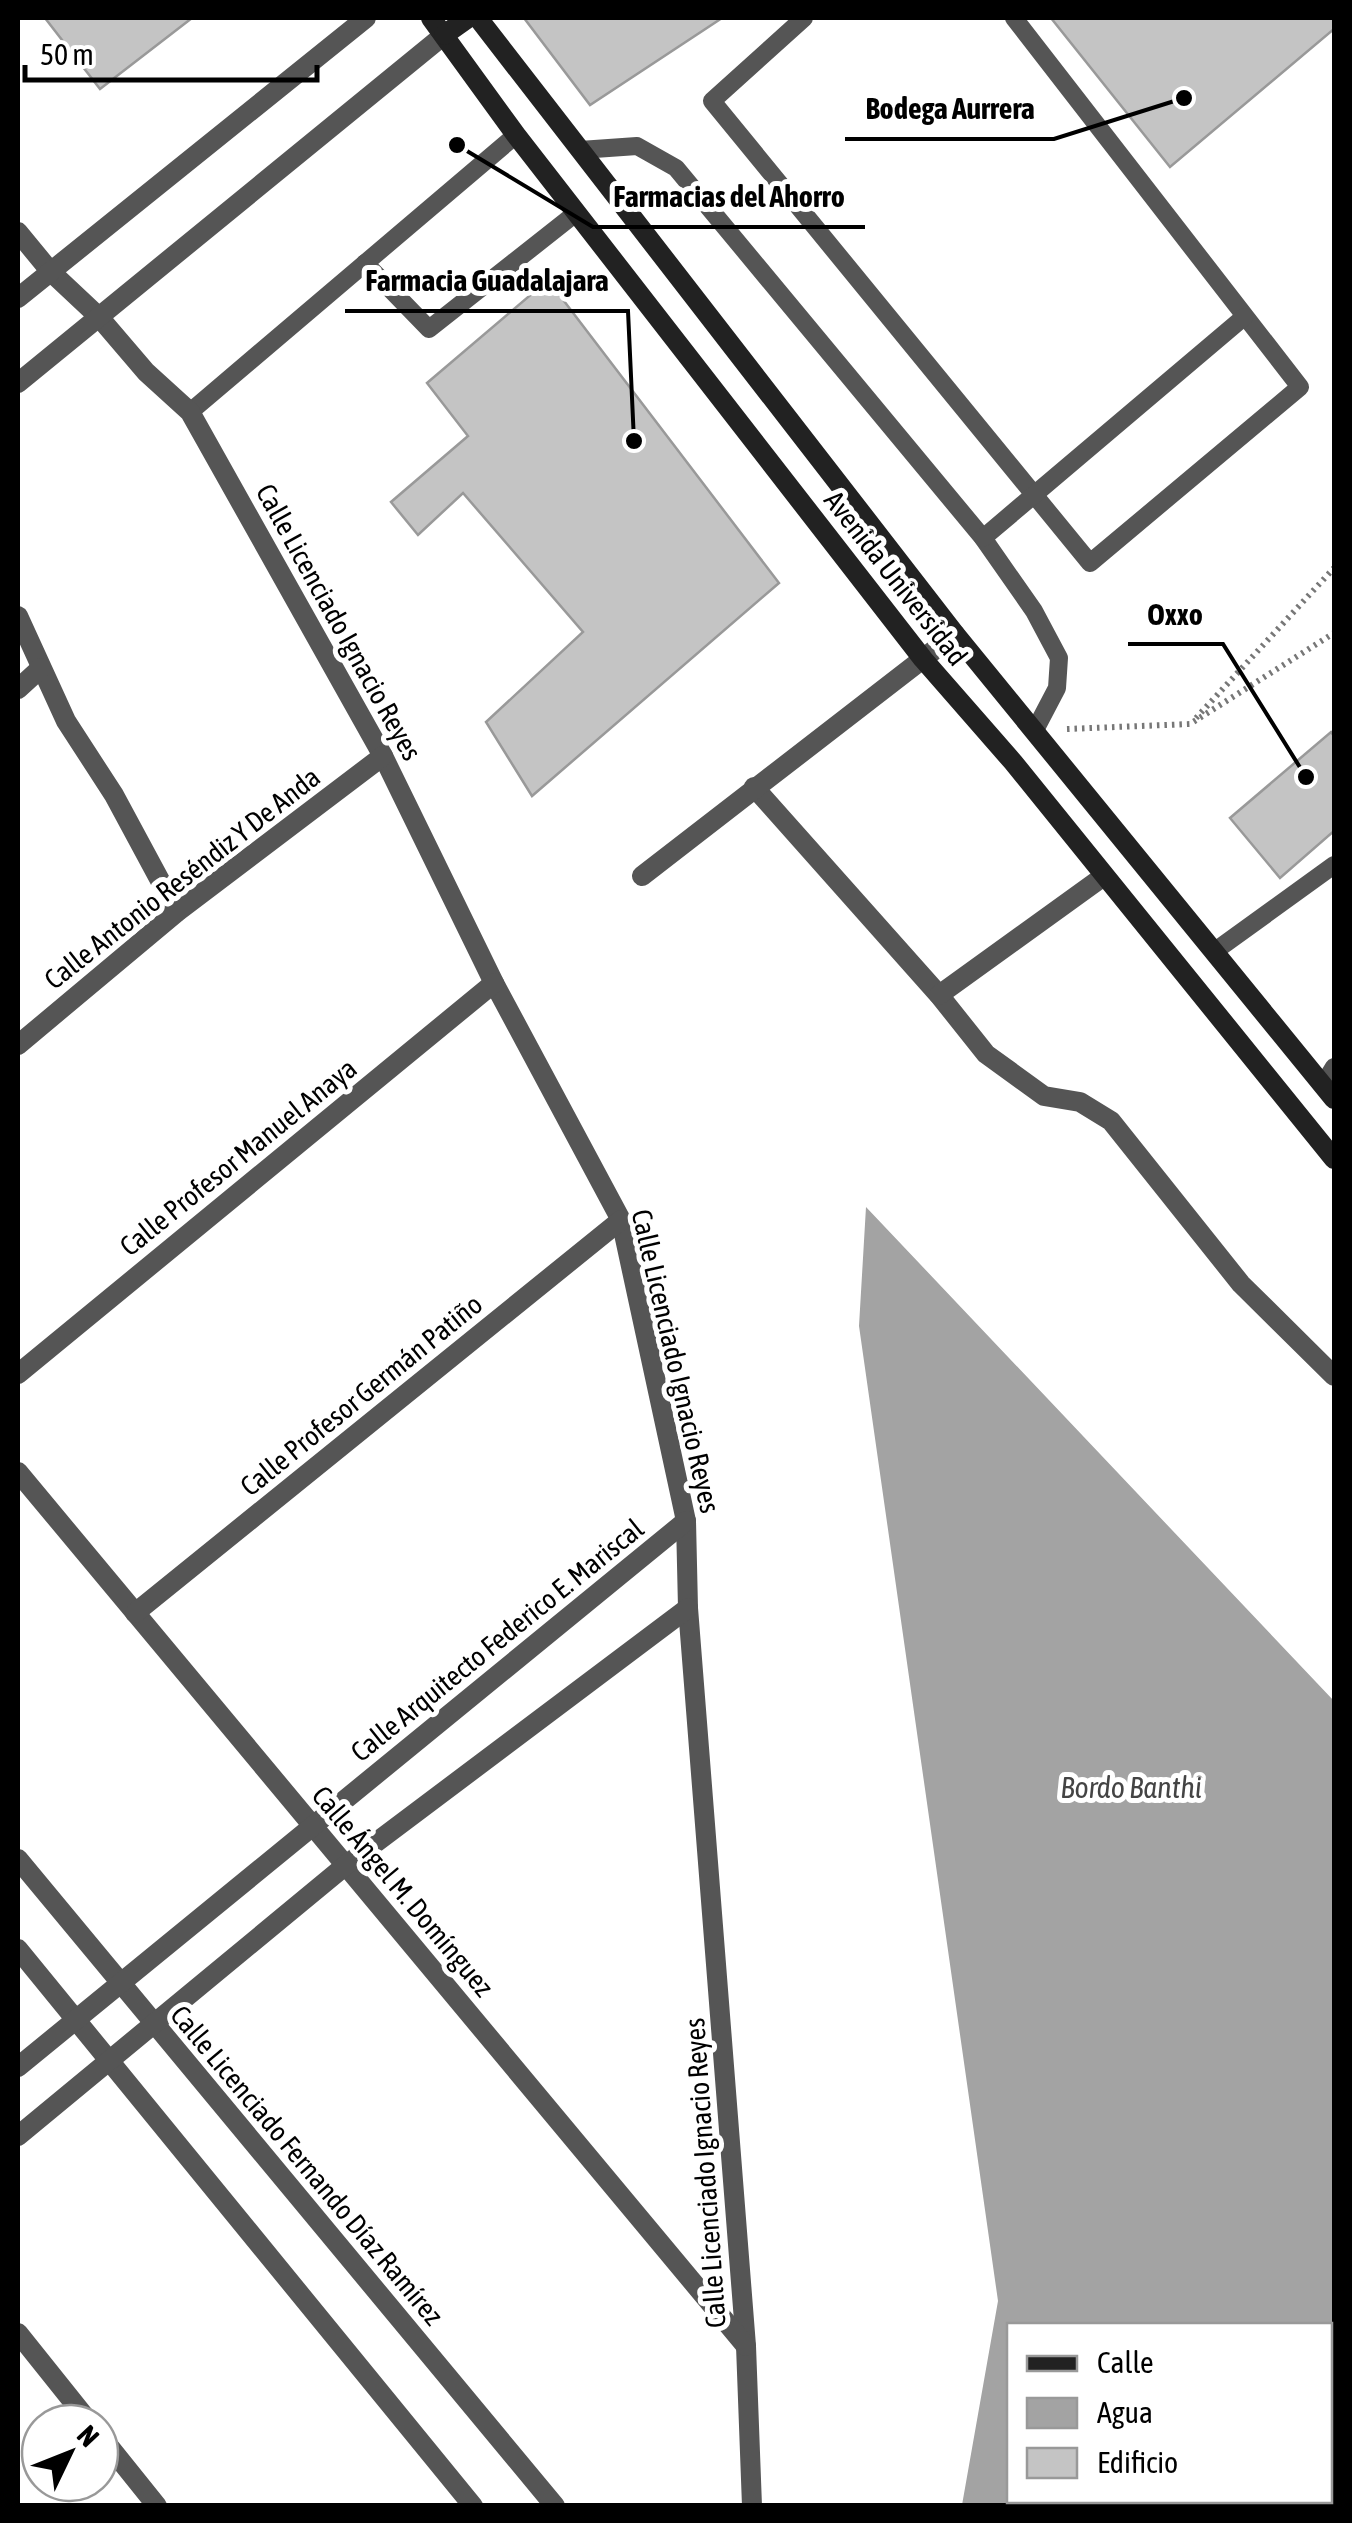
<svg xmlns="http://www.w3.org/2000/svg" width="1352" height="2523" viewBox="0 0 1352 2523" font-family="'Asap Condensed',sans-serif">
<rect width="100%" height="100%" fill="#fff"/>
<path fill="#a3a3a3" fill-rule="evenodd" d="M866,1207L1334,1701V2505H962L998,2301L859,1326ZM1009,2326H1330V2500H1009Z"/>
<g fill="#c4c4c4" stroke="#999" stroke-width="2.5">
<polygon points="45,18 192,18 100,89"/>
<polygon points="524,18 722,18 590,105"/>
<polygon points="1051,18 1334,18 1334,29 1170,167"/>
<polygon points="548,280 779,583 532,796 486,722 583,632 463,493 418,535 391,502 468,436 427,383"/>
<polygon points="1331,732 1334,736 1334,831 1280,878 1230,818"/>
</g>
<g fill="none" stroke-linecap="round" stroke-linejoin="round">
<g stroke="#777" stroke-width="6" stroke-dasharray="2.5 5" stroke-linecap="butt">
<polyline points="1196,718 1334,568"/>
<polyline points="1067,729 1190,724 1334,633"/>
</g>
<g stroke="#555" stroke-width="18">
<polyline points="804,18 712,101 1090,563 1300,387 1014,18"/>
<polyline points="580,150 637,146 676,168 983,538 1034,611 1059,658 1057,688 1035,730"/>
<polyline points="365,263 429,329 576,213"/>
<polyline points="190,412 516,135"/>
<polyline points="983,538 1244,317"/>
<polyline points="1215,951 1334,865"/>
<polyline points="1323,1085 1334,1067"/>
</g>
<g stroke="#555" stroke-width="20">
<polyline points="18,232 50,271 99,317 146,372 190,412 383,756 494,983 621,1220 686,1521 688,1608 746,2346 752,2506"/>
<polyline points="18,616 66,721 114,795 177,912"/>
<polyline points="18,689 41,668"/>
<polyline points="754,787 939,995 986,1054 1044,1096 1080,1102 1111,1121 1241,1284 1334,1376"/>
<polyline points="642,876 955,634"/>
<polyline points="939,995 1104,876"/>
<polyline points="18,1045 177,912 383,756"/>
<polyline points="18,1374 494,983"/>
<polyline points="18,1472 746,2346"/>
<polyline points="135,1613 621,1220"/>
<polyline points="18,1859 555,2506"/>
<polyline points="18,1949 473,2506"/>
<polyline points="18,2067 686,1521"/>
<polyline points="18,2136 346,1865 688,1608"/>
<polyline points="18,2333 90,2423"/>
<polyline points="100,2435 157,2506"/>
</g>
<g stroke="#555" stroke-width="20">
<polyline points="18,298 366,18"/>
<polyline points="18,383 444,35"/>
</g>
<g stroke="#222" stroke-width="20">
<polyline points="431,18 516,135 923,659 1013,762 1334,1159"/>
<polyline points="478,18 955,634 1334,1099"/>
<polyline points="444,35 468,18"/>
</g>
</g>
<g text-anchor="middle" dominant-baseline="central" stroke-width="10" stroke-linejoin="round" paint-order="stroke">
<g font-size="28" fill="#000" stroke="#fff">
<text transform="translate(896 578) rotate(52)">Avenida Universidad</text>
<text transform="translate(339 622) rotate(61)">Calle Licenciado Ignacio Reyes</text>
<text transform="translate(182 878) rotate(-38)">Calle Antonio Reséndiz Y De Anda</text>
<text transform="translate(238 1157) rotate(-39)">Calle Profesor Manuel Anaya</text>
<text transform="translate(676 1361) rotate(77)">Calle Licenciado Ignacio Reyes</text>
<text transform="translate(361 1395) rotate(-39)">Calle Profesor Germán Patiño</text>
<text transform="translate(497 1640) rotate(-39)">Calle Arquitecto Federico E. Mariscal</text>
<text transform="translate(403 1891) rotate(50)">Calle Ángel M. Domínguez</text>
<text transform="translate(307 2165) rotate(50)">Calle Licenciado Fernando Díaz Ramírez</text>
<text transform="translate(705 2173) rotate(-94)">Calle Licenciado Ignacio Reyes</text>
</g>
<g font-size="30" font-style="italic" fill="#444" stroke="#fff">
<text x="1131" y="1787">Bordo Banthi</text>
</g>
</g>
<path fill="none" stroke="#000" stroke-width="4" d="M1184 98L1054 139H845M457 145L593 227H865M634 441L628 311H345M1306 777L1223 644H1128"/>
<g fill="#000" stroke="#fff" stroke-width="4">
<circle cx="1184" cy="98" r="10"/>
<circle cx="457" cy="145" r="10"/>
<circle cx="634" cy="441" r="10"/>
<circle cx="1306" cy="777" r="10"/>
</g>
<g font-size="30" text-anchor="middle" font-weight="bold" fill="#000" stroke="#fff" stroke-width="10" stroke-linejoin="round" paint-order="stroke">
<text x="950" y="119">Bodega Aurrera</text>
<text x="729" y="207">Farmacias del Ahorro</text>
<text x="487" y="291">Farmacia Guadalajara</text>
<text x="1175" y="625">Oxxo</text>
</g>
<rect width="1352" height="2523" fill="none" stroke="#000000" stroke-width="40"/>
<rect x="1007" y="2323" width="325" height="180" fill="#ffffff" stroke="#999999" stroke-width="2.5"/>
<rect x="1027" y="2356" width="50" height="15" fill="#222222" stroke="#999999" stroke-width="2.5"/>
<text x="1097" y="2373" font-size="30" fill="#000000">Calle</text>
<rect x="1027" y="2398" width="50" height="30" fill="#a3a3a3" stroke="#999999" stroke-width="2.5"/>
<text x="1097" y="2423" font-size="30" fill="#000000">Agua</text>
<rect x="1027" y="2448" width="50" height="30" fill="#c4c4c4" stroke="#999999" stroke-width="2.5"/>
<text x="1097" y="2473" font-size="30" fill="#000000">Edificio</text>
<g transform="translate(70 2453) rotate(47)"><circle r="48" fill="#ffffff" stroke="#999999" stroke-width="2.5"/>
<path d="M0-8L18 38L0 25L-18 38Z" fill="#000000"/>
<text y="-15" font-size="28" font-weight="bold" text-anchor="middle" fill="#000000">N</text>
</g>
<path d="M25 65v15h292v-15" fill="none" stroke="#000000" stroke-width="5"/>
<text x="40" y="65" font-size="30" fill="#000000" stroke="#ffffff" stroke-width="8" paint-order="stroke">50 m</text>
</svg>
